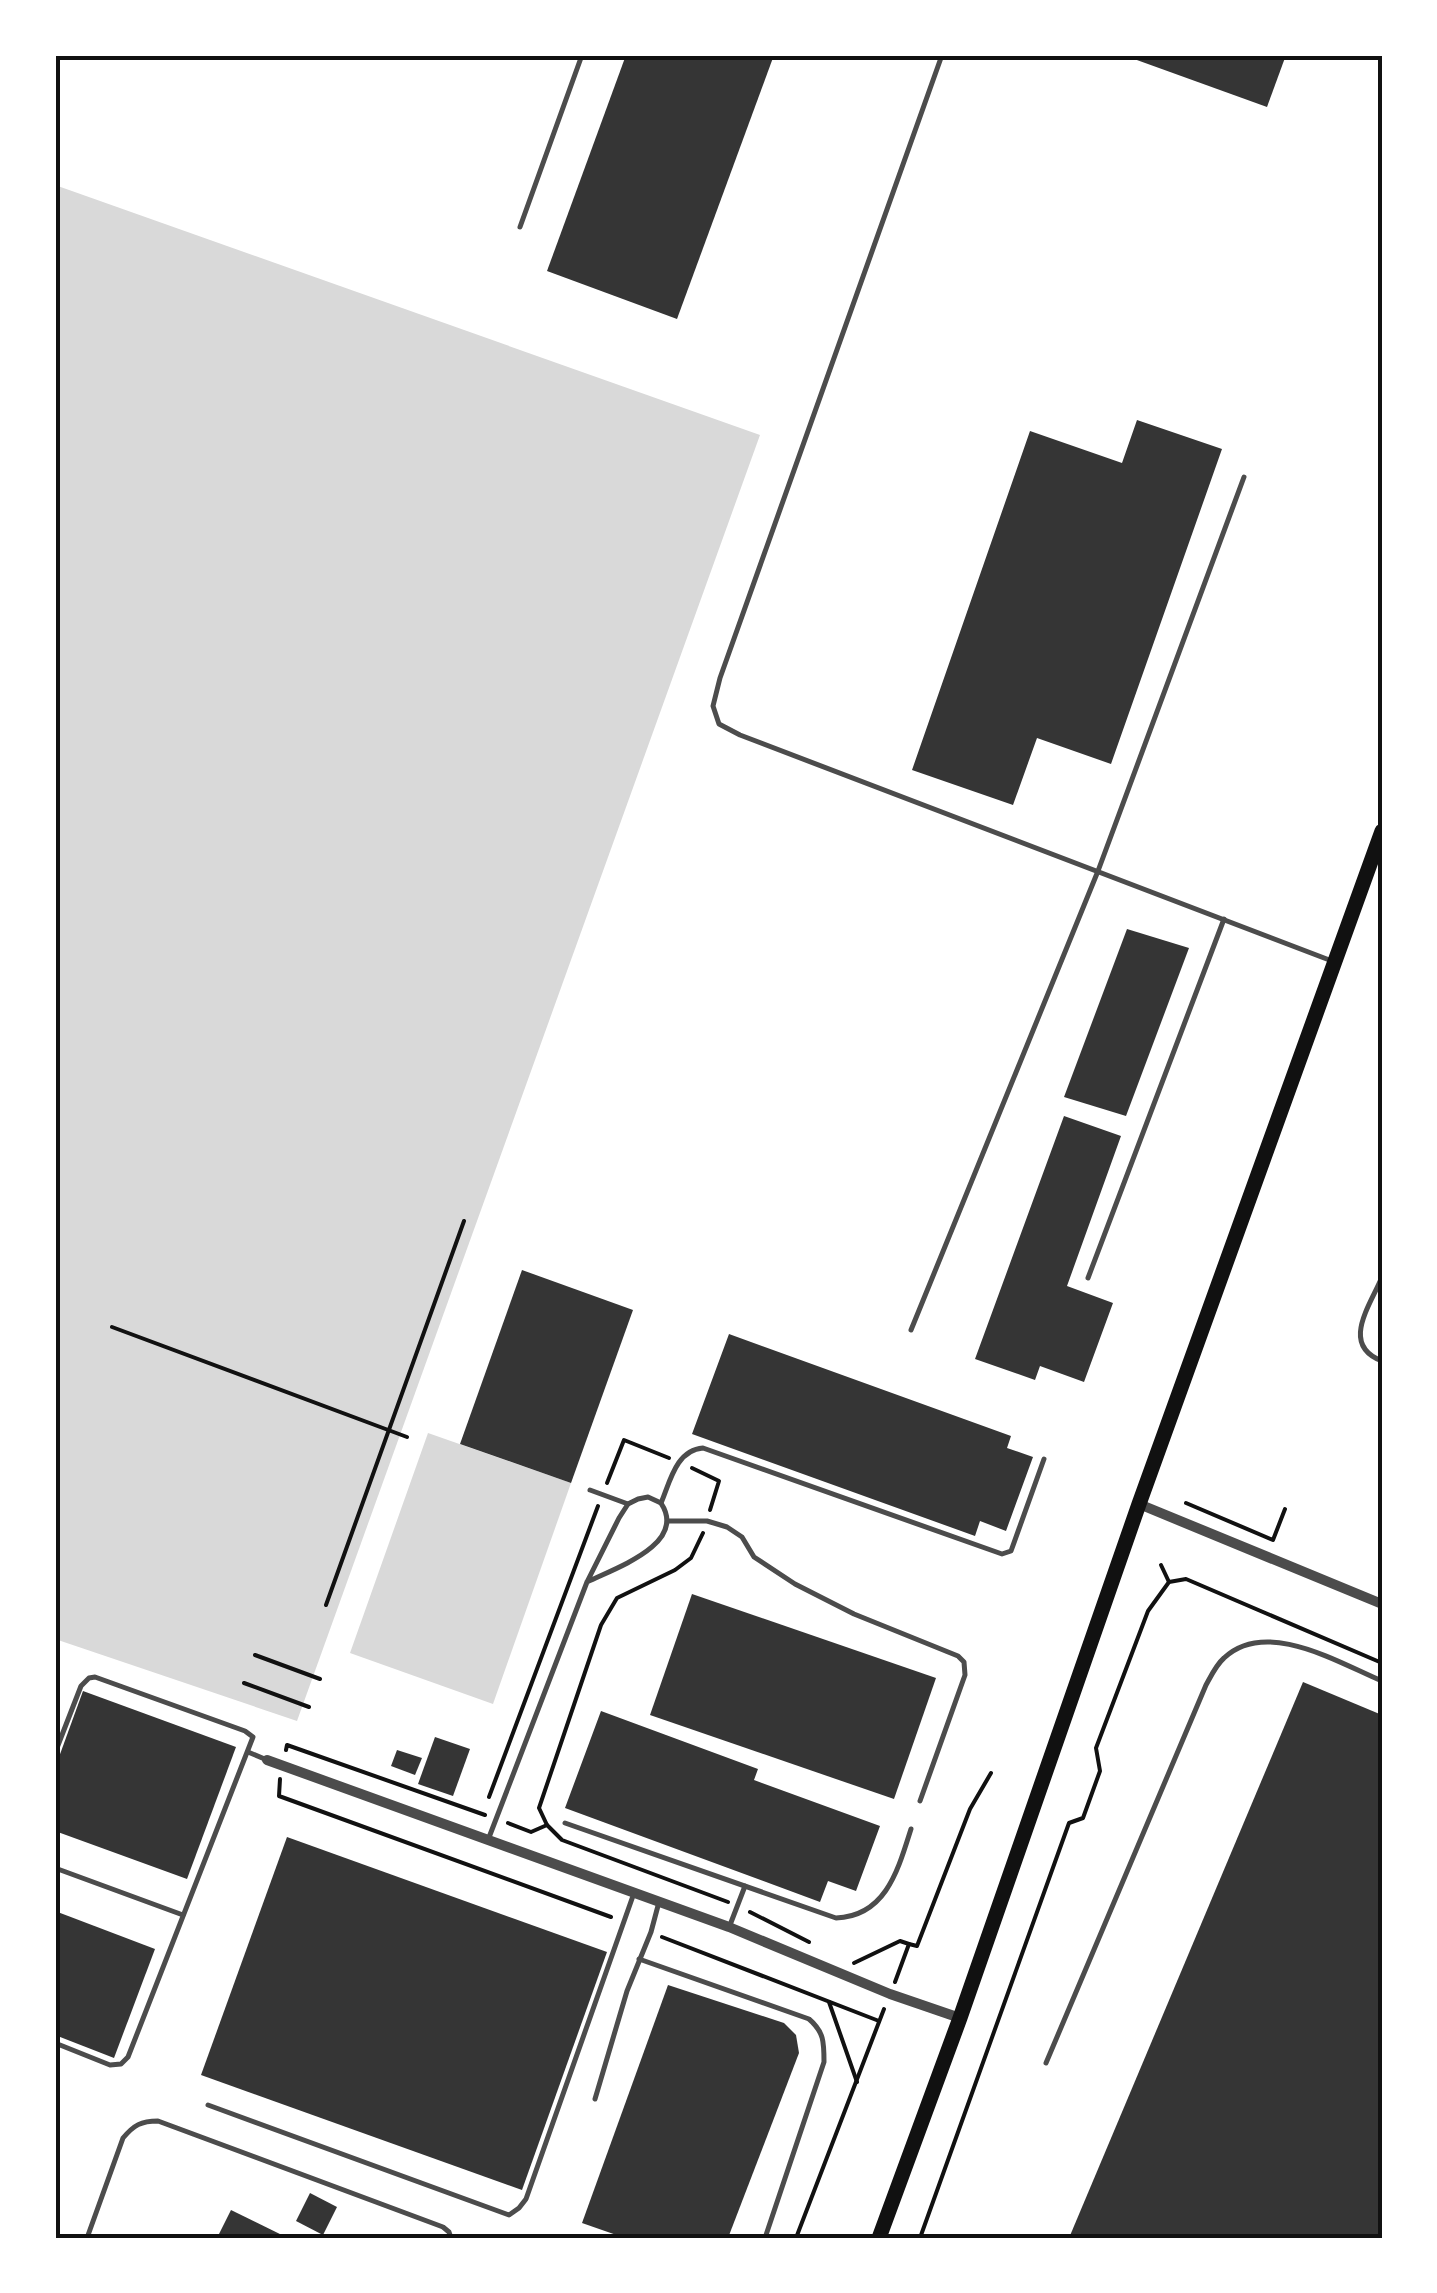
<svg xmlns="http://www.w3.org/2000/svg" width="1437" height="2293" viewBox="0 0 1437 2293" font-family="Karla,sans-serif">
<rect width="100%" height="100%" fill="#fff"/>
<g fill="#d9d9d9">
<polygon points="55,185 760,435 297,1721 55,1639"/>
<polygon points="428,1433 571,1483 493,1704 350,1653"/>
</g>
<g fill="#353535">
<polygon points="626,55 774,55 677,319 547,271"/>
<polygon points="1123,55 1286,55 1267,107"/>
<polygon points="1137,420 1222,449 1111,764 1037,738 1013,805 912,770 1030,431 1122,463"/>
<polygon points="1127,929 1189,948 1126,1116 1064,1097"/>
<polygon points="1064,1116 1121,1136 1067,1286 1113,1303 1084,1382 1040,1366 1035,1380 975,1359"/>
<polygon points="522,1270 633,1310 571,1483 460,1444"/>
<polygon points="729,1334 1011,1436 1007,1448 1033,1457 1006,1531 980,1521 975,1536 692,1434"/>
<polygon points="692,1594 936,1678 894,1799 650,1715"/>
<polygon points="1303,1682 1382,1715 1382,2238 1069,2238"/>
<polygon points="83,1691 236,1747 187,1879 55,1831 55,1768"/>
<polygon points="601,1711 758,1769 754,1780 880,1826 856,1891 828,1881 820,1902 565,1808"/>
<polygon points="435,1737 470,1749 453,1796 418,1784"/>
<polygon points="397,1750 422,1758 415,1775 391,1766"/>
<polygon points="287,1837 607,1952 522,2190 201,2075"/>
<polygon points="55,1911 155,1949 114,2058 55,2035"/>
<polygon points="668,1985 784,2023 796,2035 799,2053 728,2238 625,2238 582,2223"/>
<polygon points="310,2193 337,2207 323,2235 296,2221"/>
<polygon points="231,2210 288,2238 217,2238"/>
</g>
<g fill="none" stroke-linecap="round" stroke-linejoin="round">
<g stroke="#111" stroke-width="4">
<polyline points="112,1327 407,1437"/>
<polyline points="692,1468 719,1481 710,1510"/>
<polyline points="607,1483 624,1440 669,1458"/>
<polyline points="1186,1503 1273,1540 1285,1509"/>
<polyline points="1161,1565 1169,1582"/>
<polyline points="326,1605 464,1221"/>
<polyline points="255,1655 320,1679"/>
<polyline points="244,1683 309,1707"/>
<polyline points="286,1750 287,1745 485,1815"/>
<polyline points="280,1779 279,1796 611,1917"/>
<polyline points="489,1797 598,1506"/>
<polyline points="508,1823 531,1832 547,1825 562,1840 728,1902"/>
<polyline points="547,1825 539,1808 601,1625 617,1598 675,1570 691,1558 703,1533"/>
<polyline points="750,1912 809,1942"/>
<polyline points="662,1937 879,2021"/>
<polyline points="854,1963 900,1941 909,1944"/>
<polyline points="895,1982 909,1944 917,1946 970,1809 991,1773"/>
<polyline points="829,2002 857,2082"/>
<polyline points="796,2238 884,2009"/>
<polyline points="920,2238 1069,1823 1083,1818 1100,1771 1096,1748 1148,1611 1169,1582 1186,1579 1382,1663"/>
</g>
<g stroke="#4c4c4c" stroke-width="5">
<polyline points="942,55 720,678 713,706 719,724 740,735 1332,961"/>
<polyline points="520,227 582,55"/>
<path d="M1382,1277C1370,1306 1340,1345 1382,1361"/>
<polyline points="1088,1278 1224,919"/>
<polyline points="911,1330 1098,871 1244,477"/>
<polyline points="590,1490 628,1504"/>
<path d="M661,1503C670,1482 676,1450 703,1448L1002,1554L1011,1551L1044,1459"/>
<polyline points="668,1521 707,1521 727,1527 742,1537 754,1557 795,1584 854,1614 958,1656 964,1662 965,1675 920,1801"/>
<polyline points="248,1752 267,1760"/>
<polyline points="55,1753 81,1686 89,1678 95,1677 245,1731 253,1737 128,2057 121,2064 110,2065 55,2043"/>
<path d="M565,1823L836,1918C886,1916 898,1870 911,1829"/>
<path d="M488,1840L587,1582L619,1518L628,1504L638,1499L648,1497L661,1503C688,1544 615,1568 587,1582"/>
<polyline points="55,1868 183,1915"/>
<polyline points="730,1925 745,1886"/>
<path d="M639,1959L809,2019C824,2032 824,2042 824,2062L765,2238"/>
<path d="M1046,2063L1206,1685C1211,1676 1216,1665 1224,1658C1266,1618 1339,1663 1382,1681"/>
<polyline points="595,2099 627,1991 651,1932 659,1902"/>
<polyline points="208,2105 509,2215 519,2208 526,2199 634,1893"/>
<path d="M87,2238L123,2138C134,2125 141,2121 158,2121L443,2227L449,2232L451,2238"/>
</g>
<g stroke="#4c4c4c" stroke-width="10">
<polyline points="1139,1504 1382,1604"/>
<polyline points="267,1760 729,1927 890,1994 960,2018"/>
</g>
<polyline stroke="#111" stroke-width="15" points="879,2238 960,2018 1139,1504 1382,831"/>
</g>
<rect width="1437" height="2293" fill="none" stroke="#ffffff" stroke-width="115"/>
<rect x="58" y="58" width="1322" height="2178" fill="none" stroke="#111" stroke-width="4"/>
</svg>
